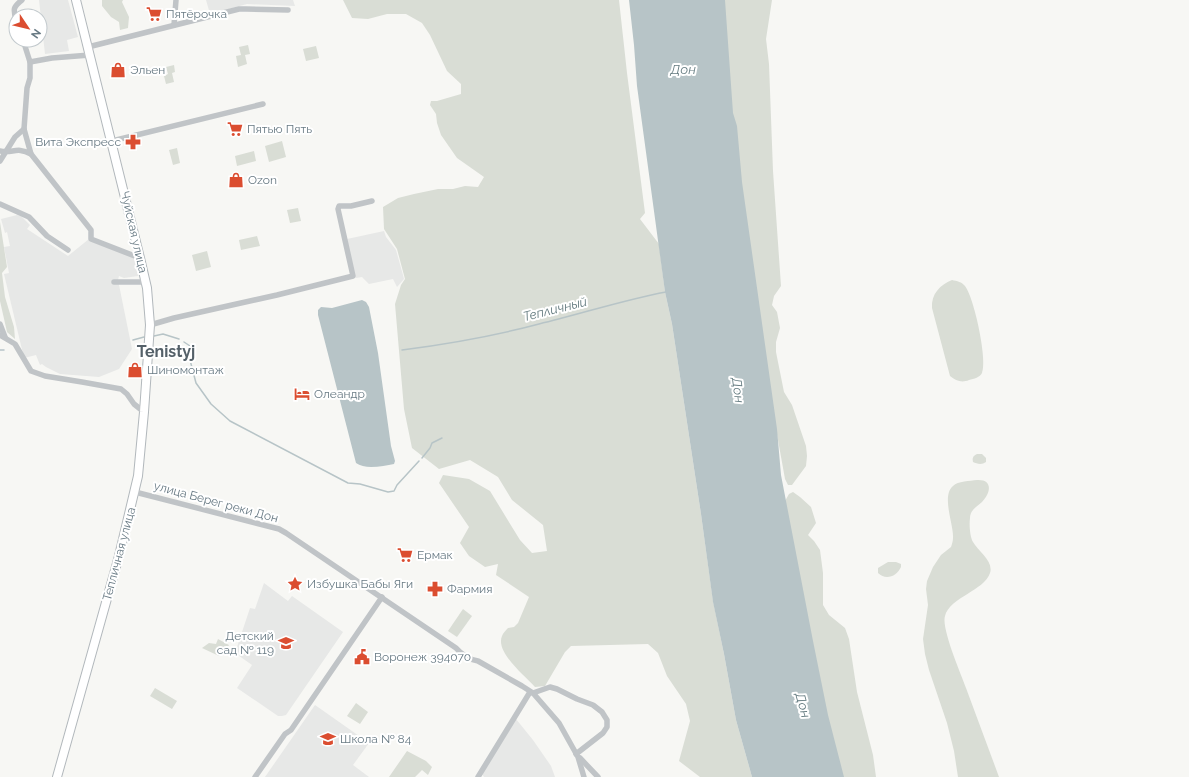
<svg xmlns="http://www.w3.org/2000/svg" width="1189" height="777" viewBox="0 0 1189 777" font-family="Raleway,sans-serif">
<rect width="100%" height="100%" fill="#f7f7f4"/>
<g fill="#e7e8e7">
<polygon points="39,0 68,0 78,37 67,40 69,51 45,54"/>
<polygon points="206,0 293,0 295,6 247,4 210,14"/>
<polygon points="17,215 21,216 30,225 27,229 68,256 89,239 136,258 138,276 124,278 119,276 118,280 132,349 119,369 99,377 60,374 46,367 42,364 40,365 36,355 24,358 4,274 9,273 4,247 10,246 7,232 5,233 1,219"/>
<polygon points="384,231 386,237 396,250 403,275 404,279 397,287 393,279 369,284 362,277 356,278 352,262 347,239"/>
<polygon points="264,583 288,601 292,596 343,632 286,715 282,716 278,716 237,688 252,665 235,653 250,608 255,609"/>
<polygon points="315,705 369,743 353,765 369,777 265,777"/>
<polygon points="516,719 533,740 551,766 555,777 484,777 482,774"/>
</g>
<g fill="#d9ddd5">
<polygon points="102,0 123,0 122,2 129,17 128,28 120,30 119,22 111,17 102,6"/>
<path d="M343,0H619L627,73L645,213L640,219L659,244L665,292L672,324L701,514L713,601L724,654L736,720L752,777H700L679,761L690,721L686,704L667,676L658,653L648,644L571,646L565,652L545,686L535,687C525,676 495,652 502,636C503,633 506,630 508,628L514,627L518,623L529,597L496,575L498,564L485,567L469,556L460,543L469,527L439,483L443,475L469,479L490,491L520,540L532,553L547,551L543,525L512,500L498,477L470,460L439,469L412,448L404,409L395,304L401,285L405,279L397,249L384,229L383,207L398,198L414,194L438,189H453L465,186L478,187L484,177L457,158L441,135L437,123L436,114L430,105L431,101H437L461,94V84L447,71L430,35L422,23L406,14H387L368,19L352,18Z"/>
<polygon points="722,0 772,0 766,39 769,64 773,171 781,286 774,296 772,305 777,312 780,328 776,342 776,352 784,392 792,405 806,446 807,456 806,466 792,485 788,485 785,479 764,362 730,102"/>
<polygon points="248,45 250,54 245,55 247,64 238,67 236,56 241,55 239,47"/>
<polygon points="316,46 319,58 306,61 303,49"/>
<polygon points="174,65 175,72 172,73 174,82 166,84 164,76 168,74 166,67"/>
<polygon points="282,141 286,157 269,162 265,146"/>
<polygon points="177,148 180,163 173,165 169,150"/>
<polygon points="254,151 256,161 237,166 235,156"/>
<polygon points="298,208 301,221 290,223 287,210"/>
<polygon points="0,222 7,267 2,273 5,297 14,327 15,339 7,332 0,301"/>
<polygon points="257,236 260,246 241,250 239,240"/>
<polygon points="207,251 211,267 196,271 192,255"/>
<path d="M952,280C957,281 962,282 965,286C974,297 988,361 982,373C980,377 974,379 969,380C962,383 956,381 950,376L932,308C931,294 940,285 952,280Z"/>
<path d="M977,454H982L986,458V462C982,465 977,464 973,462C972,458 973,456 977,454Z"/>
<path d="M977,480C993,479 991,493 982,502C979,505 975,507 973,510C971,512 970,515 970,518C969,525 970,537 973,542C978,551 994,561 990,573C984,591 950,597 945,616C941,628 961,674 966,688C977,718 988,747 999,777H958L954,751L947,723L929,670L925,654L923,639L928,605L926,589L927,581L933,567L941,555L951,547C952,544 953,541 953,538C954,525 941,496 953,486C958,481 970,481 977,480Z"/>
<polygon points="793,492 800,497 811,507 816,523 808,535 814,541 820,550 823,573 823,605 829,615 845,628 849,639 857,692 873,755 876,777 843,777 823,705 785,501 789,494"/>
<path d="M888,562H896L901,564V567C897,576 886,581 878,573V568Z"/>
<polygon points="463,609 472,616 457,637 448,631"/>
<polygon points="218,639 229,645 225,652 219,656 202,648 209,643 216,644"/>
<polygon points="155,688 177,701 172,709 150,696"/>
<polygon points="356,703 368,712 360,724 347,716"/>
<polygon points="407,751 426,761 432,767 428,775 422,770 415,777 389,777"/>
</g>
<g fill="#b7c4c7">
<polygon points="629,0 725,0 733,113 737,126 742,182 777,429 781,475 813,641 828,715 844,777 752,777 736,720 724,654 713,602 701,514 672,324 665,292 637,86 634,45"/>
<path d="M362,300L366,302L369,307L378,353L391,446L395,461L394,464C383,466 365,470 356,463L318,315V310L321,307L332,308Z"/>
</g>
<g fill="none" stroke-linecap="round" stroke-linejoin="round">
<g stroke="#b7c4c7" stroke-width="1.5">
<polyline points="154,336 163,334 179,339"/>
<polyline points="133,340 144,337"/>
<polyline points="184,342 190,346 191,351 190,360 196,383 211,404 230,421 348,483 360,484 388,492 394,491 397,485 419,461"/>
<polyline points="0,350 4,350"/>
<path d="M402,350C448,344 494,336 539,324C581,314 623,300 666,292"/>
<polyline points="422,458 430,448 432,443 442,438"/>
</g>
<defs>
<polyline id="secondary" points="57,777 119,556 138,476 144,412 150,325 147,288 140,258 76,0"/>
</defs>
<use href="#secondary" stroke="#b2b8bc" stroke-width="10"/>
<g stroke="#c0c4c7" stroke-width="5.5">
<path d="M16,20C13,9 13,7 22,0"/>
<polyline points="174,25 176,0"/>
<polyline points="23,40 30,62 52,58 90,55"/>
<polyline points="88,47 239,9 246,9 288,10"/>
<polyline points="30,62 30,78 27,88 24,129 31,154"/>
<polyline points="112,141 263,104"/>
<path d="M0,151C13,154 16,146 31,154L91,230V239L140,258"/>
<polyline points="0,161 15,137 24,129"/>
<polyline points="0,204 29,217 47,236 68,250"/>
<polyline points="114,282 146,282"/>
<polyline points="0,324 5,337"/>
<polyline points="150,325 174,318 277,295 353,276 338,209 339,206 351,206 372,201"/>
<polyline points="0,335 15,344 31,371 45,376 82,382 121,389 127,394 134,404 144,412"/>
<path d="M135,492L279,529L286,533L456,648C461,654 470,660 478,661L522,686L533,693L559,723L578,757L584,777"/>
<polyline points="533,693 550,687 557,689 577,699 593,705 602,712 607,720 607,727 603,733 576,754"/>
<polyline points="580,758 598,777"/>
<polyline points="255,777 285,734 291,730 382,597"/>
<polyline points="478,777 530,692"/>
</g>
<use href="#secondary" stroke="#fff" stroke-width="8"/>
</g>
<defs>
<symbol id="supermarket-bare" viewBox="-9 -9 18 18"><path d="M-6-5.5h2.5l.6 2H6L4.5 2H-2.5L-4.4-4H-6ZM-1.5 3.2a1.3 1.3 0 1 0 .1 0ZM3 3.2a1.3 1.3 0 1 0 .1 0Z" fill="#db4d30" stroke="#fff" stroke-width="2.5" paint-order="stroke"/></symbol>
<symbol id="shop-bare" viewBox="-9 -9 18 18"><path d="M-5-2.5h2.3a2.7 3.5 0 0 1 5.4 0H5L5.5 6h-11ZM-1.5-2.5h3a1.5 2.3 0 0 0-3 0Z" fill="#db4d30" stroke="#fff" stroke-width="2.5" paint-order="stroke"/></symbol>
<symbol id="pharmacy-bare" viewBox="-9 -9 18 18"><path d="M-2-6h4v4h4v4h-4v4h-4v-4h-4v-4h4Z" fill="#db4d30" stroke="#fff" stroke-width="2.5" paint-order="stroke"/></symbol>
<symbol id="hotel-bare" viewBox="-9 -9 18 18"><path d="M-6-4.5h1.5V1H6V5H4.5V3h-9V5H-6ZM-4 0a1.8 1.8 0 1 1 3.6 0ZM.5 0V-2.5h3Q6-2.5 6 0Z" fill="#db4d30" stroke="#fff" stroke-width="2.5" paint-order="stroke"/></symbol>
<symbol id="sight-bare" viewBox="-9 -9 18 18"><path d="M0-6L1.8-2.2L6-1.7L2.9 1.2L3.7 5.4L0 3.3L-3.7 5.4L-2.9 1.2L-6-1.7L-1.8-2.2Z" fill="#db4d30" stroke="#fff" stroke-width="2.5" paint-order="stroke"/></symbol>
<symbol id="school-bare" viewBox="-9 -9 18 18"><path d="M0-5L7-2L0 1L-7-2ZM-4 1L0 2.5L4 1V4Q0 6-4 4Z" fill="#db4d30" stroke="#fff" stroke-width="2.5" paint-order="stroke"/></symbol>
<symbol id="civic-bare" viewBox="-9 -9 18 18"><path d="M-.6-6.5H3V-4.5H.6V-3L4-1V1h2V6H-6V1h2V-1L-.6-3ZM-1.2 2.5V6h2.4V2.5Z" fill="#db4d30" stroke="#fff" stroke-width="2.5" paint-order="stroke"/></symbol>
</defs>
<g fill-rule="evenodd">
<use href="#supermarket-bare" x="143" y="3" width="22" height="22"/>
<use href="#shop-bare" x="107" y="59" width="22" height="22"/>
<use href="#supermarket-bare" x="224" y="118" width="22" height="22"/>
<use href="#pharmacy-bare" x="122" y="131" width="22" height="22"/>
<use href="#shop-bare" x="225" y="169" width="22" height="22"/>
<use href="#shop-bare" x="124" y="359" width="22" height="22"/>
<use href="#hotel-bare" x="291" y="383" width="22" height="22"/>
<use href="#supermarket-bare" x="394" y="544" width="22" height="22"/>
<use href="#sight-bare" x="284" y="573" width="22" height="22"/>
<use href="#pharmacy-bare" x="424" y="578" width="22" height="22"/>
<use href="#school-bare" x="275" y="632" width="22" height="22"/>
<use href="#civic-bare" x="351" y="646" width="22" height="22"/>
<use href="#school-bare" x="317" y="728" width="22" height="22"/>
</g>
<g text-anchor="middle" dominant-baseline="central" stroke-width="4" stroke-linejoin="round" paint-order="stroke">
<g font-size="12" fill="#677983" stroke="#fff" text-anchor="start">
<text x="166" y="14">Пятёрочка</text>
<text x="130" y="70">Эльен</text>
<text x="247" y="129">Пятью Пять</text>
<text x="121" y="142" text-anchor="end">Вита Экспресс</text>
<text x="248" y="180">Ozon</text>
<text x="147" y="370">Шиномонтаж</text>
<text x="314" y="394">Олеандр</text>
<text x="417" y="555">Ермак</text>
<text x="307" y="584">Избушка Бабы Яги</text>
<text x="447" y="589">Фармия</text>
<text x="274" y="636" text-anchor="end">Детский<tspan x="274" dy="14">сад № 119</tspan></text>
<text x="374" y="657">Воронеж 394070</text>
<text x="340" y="739">Школа № 84</text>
</g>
<g font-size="12" fill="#677983" stroke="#fff">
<text transform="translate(134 232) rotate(77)">Чуйская улица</text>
<text transform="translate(216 502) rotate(15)">улица Берег реки Дон</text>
<text transform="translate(119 554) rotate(-75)">Тепличная улица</text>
</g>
<g font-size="13" font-style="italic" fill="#637a7f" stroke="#fff">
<text x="683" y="69">Дон</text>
<text transform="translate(555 309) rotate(-14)">Тепличный</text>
<text transform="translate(738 390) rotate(83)">Дон</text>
<text transform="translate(803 705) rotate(75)">Дон</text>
</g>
<g font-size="16" font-weight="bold" fill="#556169" stroke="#fff">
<text x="166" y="351">Tenistyj</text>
</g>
</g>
<g transform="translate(28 28) rotate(125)"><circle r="19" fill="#ffffff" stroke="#c2c9cd"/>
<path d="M0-3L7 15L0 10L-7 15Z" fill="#db4d30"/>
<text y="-6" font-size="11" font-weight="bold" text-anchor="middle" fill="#677983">N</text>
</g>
</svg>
